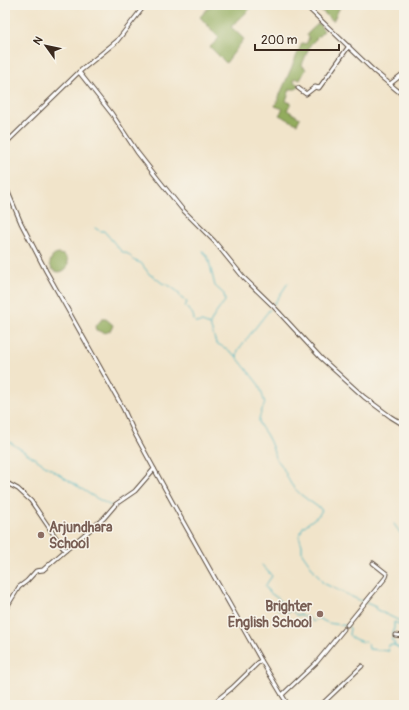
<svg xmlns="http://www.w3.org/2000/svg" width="409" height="710" viewBox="0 0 409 710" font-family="Pangolin,sans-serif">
<rect width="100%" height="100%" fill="#f7f3e8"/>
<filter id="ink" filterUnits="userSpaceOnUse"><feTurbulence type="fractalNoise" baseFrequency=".025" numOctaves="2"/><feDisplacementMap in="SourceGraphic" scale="8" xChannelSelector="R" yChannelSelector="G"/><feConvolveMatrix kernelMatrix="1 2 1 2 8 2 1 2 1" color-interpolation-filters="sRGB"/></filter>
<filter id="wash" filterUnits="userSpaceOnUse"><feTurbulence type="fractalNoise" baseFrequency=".012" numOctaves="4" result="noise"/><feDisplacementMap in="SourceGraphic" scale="16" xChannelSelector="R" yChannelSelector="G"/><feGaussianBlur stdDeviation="0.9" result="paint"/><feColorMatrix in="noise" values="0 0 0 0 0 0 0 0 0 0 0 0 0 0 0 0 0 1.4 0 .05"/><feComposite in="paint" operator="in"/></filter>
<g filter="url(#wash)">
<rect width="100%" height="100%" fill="#f1e4ca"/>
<g fill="#92ac5d" stroke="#666b3e">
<polygon points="211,5 248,5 251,8 231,27 244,39 226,63 210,47 219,38 200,17"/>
<polygon points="315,5 341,5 333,21"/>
<polygon points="319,23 324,31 310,45 302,65 306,69 300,80 295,78 294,82 299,85 296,89 290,89 286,101 291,103 287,110 300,118 297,124 279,115 283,109 275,106 302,43 306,44 309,38 307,34"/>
<circle cx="59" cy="263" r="9"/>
<polygon points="102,319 106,319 113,325 111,330 106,333 96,330 95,327"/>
</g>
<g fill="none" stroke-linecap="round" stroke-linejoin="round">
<g stroke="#44b2bf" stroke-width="1">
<path d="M95,228L100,231H104L121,251L128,254L135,261L141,263L150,275L153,276L162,283L170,286L178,292L181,298L187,302L185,307C191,311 194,314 194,321L196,323L202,322L210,325L216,343L227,349"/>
<polyline points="203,251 207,256 209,261 215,286 224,294 225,301 214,316 210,324"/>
<polyline points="274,304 288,283"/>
<path d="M228,350L236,356L259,385L265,403C263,408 260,414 259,419C259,427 264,430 267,436C271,443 274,451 275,458C285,466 286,479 294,488C302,497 313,503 322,510L319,515L303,527L299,536L302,545V553L323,583L363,602"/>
<polyline points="237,357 238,350 270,309"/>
<polyline points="5,439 91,495 111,506"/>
<polyline points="394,524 403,537 404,541"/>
<path d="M262,565L272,576L265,586L269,592L280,600L278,610L288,612L291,610L296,615C302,614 309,617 313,622L318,618L328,623L348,626L350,628L349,635C353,640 362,641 368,643L369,649L389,651L388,649L389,645H394"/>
<polyline points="366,603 376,607 377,610 402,622 399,624 394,622 394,628 393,633 394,636 391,640 395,643 394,645 402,650 404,650"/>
</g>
</g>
</g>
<g filter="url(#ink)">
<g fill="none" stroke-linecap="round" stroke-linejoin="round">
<defs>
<g id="street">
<polyline points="305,5 374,71 404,96"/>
<polyline points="79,72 112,114 137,152 158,179 182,209 214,241 244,278 274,307 321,358 364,397 391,417 404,425"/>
<polyline points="390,84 404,73"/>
<polyline points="298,88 306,94 315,87 319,88 349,46"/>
<polyline points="5,142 8,141 79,72 117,41 145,5"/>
<polyline points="5,185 21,223 46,271 123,408 134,432 181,518 261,660 288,705"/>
<polyline points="5,482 18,489 31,501 63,548 66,550 104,518 116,504 135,491 154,469"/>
<polyline points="5,610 19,587 27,581 36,571 43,570 66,550"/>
<polyline points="347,625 386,577 387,574 373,563"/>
<polyline points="395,635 404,636"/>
<polyline points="282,695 316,663 344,629"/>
<polyline points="211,705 232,688 261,660"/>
<polyline points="321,705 362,666"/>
</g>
</defs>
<use href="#street" stroke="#564638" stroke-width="5"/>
<use href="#street" stroke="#fff" stroke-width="3"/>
</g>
</g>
<g fill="#8d6e63" stroke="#f7f3e8" stroke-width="1.5">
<circle cx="41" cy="535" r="4"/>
<circle cx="320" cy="614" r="4"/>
</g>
<g text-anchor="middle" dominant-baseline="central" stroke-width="3" stroke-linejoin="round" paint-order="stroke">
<g font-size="14" font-weight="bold" fill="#785e54" stroke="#f7f3e8" text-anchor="start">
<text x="49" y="527">Arjundhara<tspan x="49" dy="16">School</tspan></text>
<text x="312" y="606" text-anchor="end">Brighter<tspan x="312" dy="16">English School</tspan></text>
</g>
</g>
<rect width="409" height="710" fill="none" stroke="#f7f3e8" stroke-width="20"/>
<g transform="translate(46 46) rotate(303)" stroke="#f7f3e8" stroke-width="3" paint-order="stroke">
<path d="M0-3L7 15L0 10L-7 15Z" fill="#3b2a1e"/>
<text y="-6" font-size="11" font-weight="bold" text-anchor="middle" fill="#3b2a1e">N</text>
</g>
<path d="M255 44v6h84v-6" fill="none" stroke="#3b2a1e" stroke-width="2"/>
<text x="261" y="44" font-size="12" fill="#3b2a1e" stroke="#f7f3e8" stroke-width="3" paint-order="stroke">200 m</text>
</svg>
